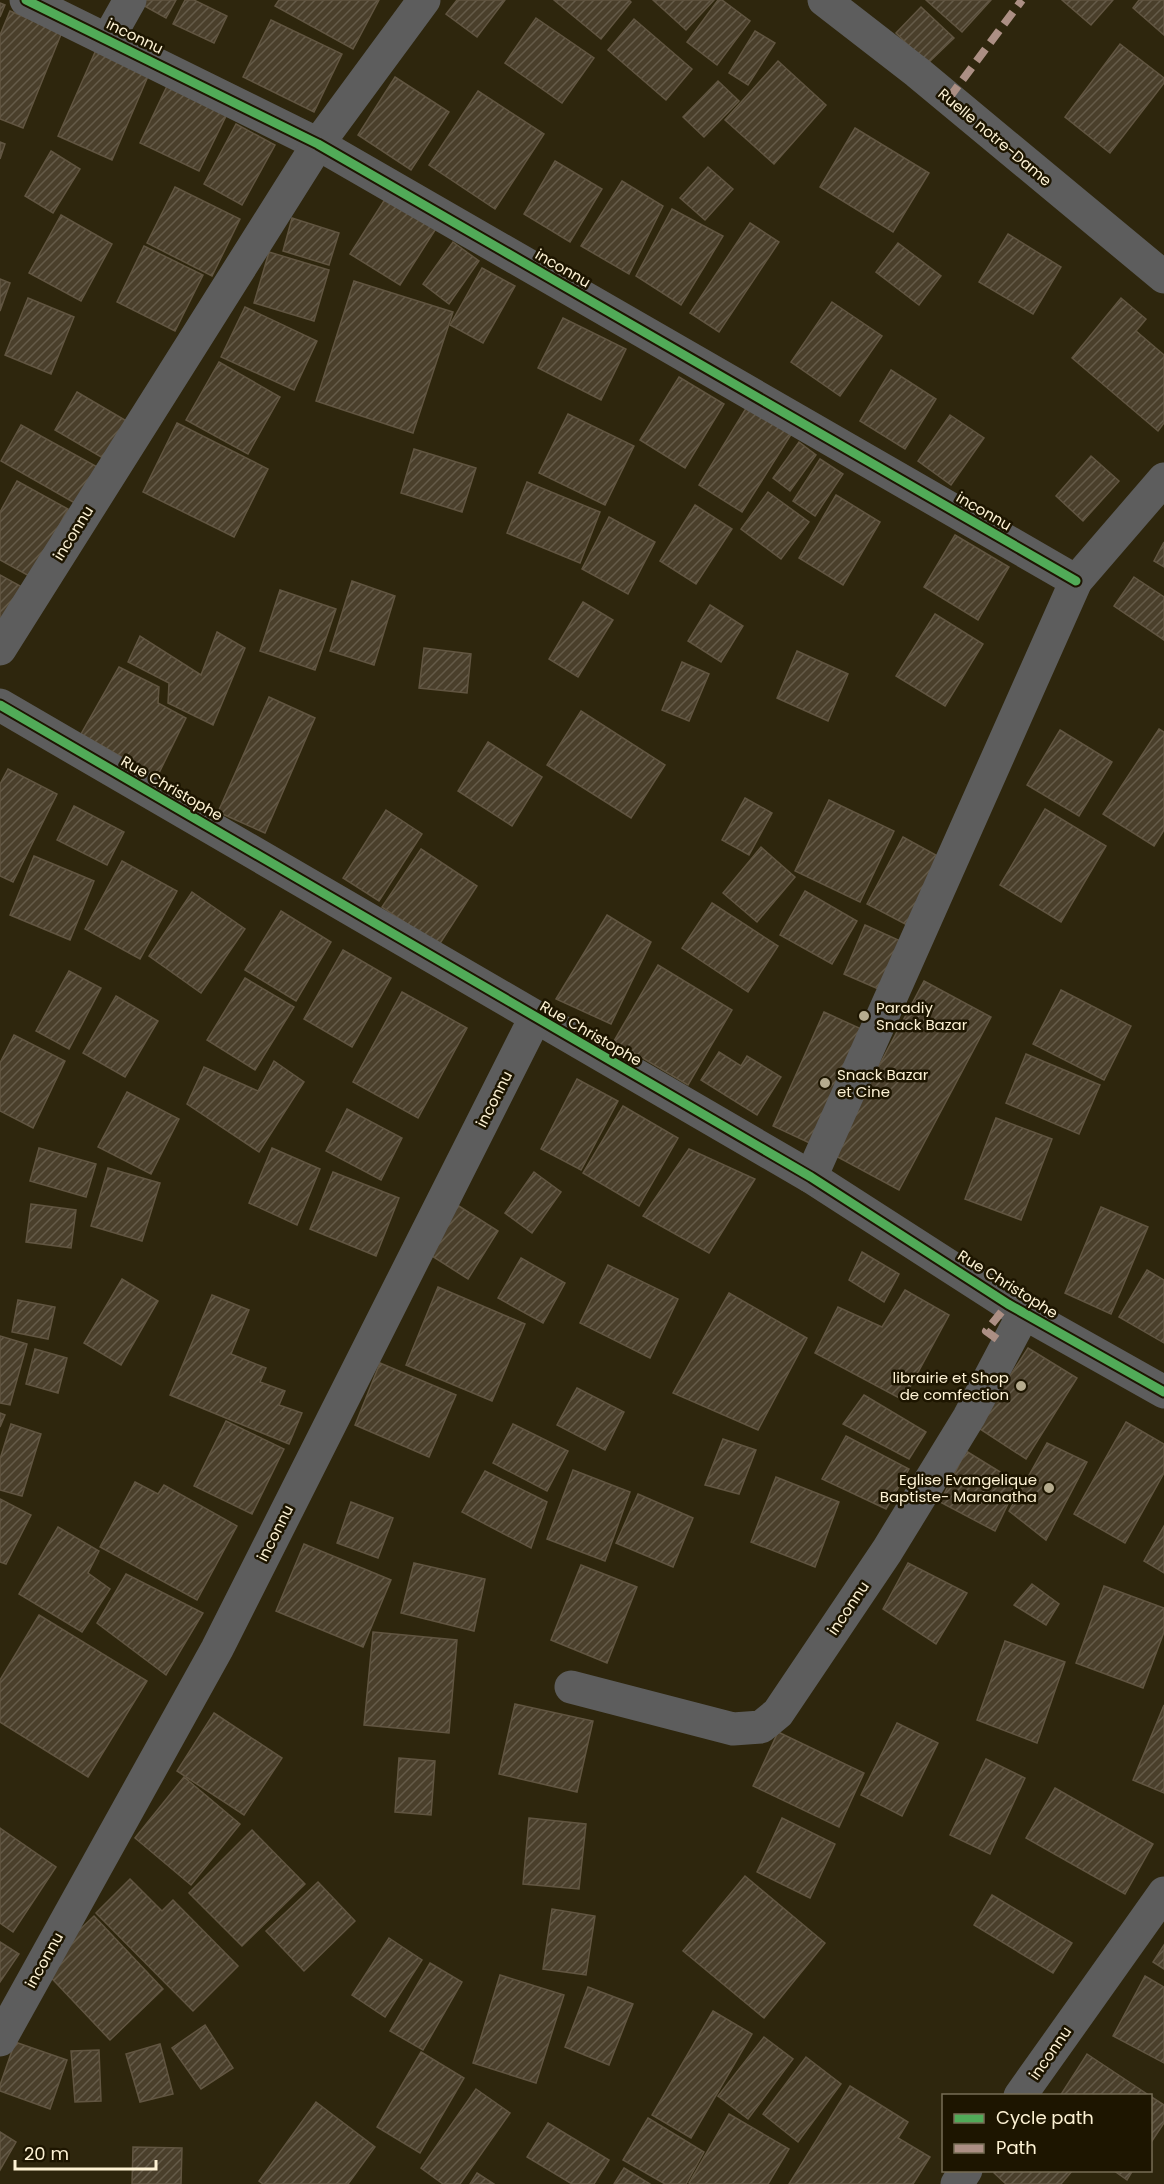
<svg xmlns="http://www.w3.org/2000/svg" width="1164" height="2184" viewBox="0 0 1164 2184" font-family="Poppins,sans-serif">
<defs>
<pattern id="building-hatch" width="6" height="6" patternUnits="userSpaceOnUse" patternTransform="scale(1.5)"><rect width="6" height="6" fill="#4a3f2b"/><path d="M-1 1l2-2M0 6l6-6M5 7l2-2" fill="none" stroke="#655b49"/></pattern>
</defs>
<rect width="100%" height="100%" fill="#2e260d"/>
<g fill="url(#building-hatch)" stroke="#615541" stroke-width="1.5">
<polygon points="141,0 176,0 166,18 139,3"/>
<polygon points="185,0 194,0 227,16 214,43 173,24"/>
<polygon points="279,0 379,0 353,49 275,6"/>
<polygon points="457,0 505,0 477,37 446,14"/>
<polygon points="554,0 629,0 631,2 601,39"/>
<polygon points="653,0 714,0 686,30"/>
<polygon points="718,0 722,0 750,21 717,65 687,42"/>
<polygon points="926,0 991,0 962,32"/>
<polygon points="1062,0 1113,0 1091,25"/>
<polygon points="1139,0 1164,0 1164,35 1133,8"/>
<polygon points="0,3 5,5 0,17"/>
<polygon points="921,7 954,38 927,64 896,33"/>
<polygon points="10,11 62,32 23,128 0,119 0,35"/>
<polygon points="536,18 594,58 562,103 505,63"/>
<polygon points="634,19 692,69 666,100 608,50"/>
<polygon points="271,20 342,54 314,112 243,77"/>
<polygon points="755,31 775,43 748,85 729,73"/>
<polygon points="1120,44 1164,78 1164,83 1110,153 1065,117"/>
<polygon points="96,50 149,74 112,160 58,136"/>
<polygon points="778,61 826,105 774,164 725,120"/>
<polygon points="395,77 449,112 411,170 358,135"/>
<polygon points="718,81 739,101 704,137 683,117"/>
<polygon points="168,84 228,112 199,171 140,143"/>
<polygon points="478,91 544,134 495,209 429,165"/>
<polygon points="236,124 275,145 242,205 204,184"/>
<polygon points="855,128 929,173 893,232 820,187"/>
<polygon points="0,142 5,144 0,159"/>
<polygon points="51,151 80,169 53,213 25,196"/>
<polygon points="555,161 602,189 570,242 524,214"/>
<polygon points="708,167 733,189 705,220 680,198"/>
<polygon points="622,181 663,206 629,274 581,246"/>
<polygon points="175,187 240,219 212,276 147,243"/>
<polygon points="387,196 437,227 400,285 350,254"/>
<polygon points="672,209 723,236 681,305 636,276"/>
<polygon points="61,215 112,244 81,301 29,273"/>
<polygon points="292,218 339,233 329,265 283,251"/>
<polygon points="750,223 779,242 719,332 690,313"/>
<polygon points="1008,234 1061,267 1033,314 979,282"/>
<polygon points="453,242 479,261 449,304 423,284"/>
<polygon points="898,243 941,276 919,305 876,272"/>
<polygon points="144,246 203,275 175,331 117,302"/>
<polygon points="269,252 329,270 314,321 254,303"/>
<polygon points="482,268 515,286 483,343 450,325"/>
<polygon points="0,279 10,283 0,311"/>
<polygon points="354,281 453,312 413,433 316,401"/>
<polygon points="28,298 74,317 51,374 5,355"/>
<polygon points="1121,298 1146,319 1136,331 1164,355 1164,423 1158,431 1072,358"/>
<polygon points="832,302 882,336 840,396 791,362"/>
<polygon points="245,307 317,341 294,390 221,357"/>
<polygon points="563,318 626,349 601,400 538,368"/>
<polygon points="219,362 280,397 248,454 186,420"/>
<polygon points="891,370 936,399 905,449 860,421"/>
<polygon points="679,377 724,404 685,468 640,440"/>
<polygon points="77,392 130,423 108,461 55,430"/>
<polygon points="748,405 792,433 742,512 699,485"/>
<polygon points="568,414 634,446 605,505 539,473"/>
<polygon points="950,415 984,438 951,485 918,461"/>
<polygon points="177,423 268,469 234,537 143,492"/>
<polygon points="21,425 101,469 80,506 1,461"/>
<polygon points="799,442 816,455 790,491 773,478"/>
<polygon points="414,449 476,468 462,512 401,493"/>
<polygon points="1091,456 1119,481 1083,521 1056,496"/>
<polygon points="820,459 843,474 815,516 793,501"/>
<polygon points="17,481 68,509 31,577 0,560 0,512"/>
<polygon points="527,482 600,512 580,563 507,533"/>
<polygon points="768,492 809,522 781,559 741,529"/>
<polygon points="836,495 880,522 843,585 799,558"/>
<polygon points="695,505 732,529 696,584 660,561"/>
<polygon points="609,517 655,542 628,594 582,569"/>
<polygon points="955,535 1009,567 978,620 924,587"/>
<polygon points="1164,542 1164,567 1154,561"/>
<polygon points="0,575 22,587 0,627"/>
<polygon points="1134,577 1164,597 1164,640 1114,606"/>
<polygon points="352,581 395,596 374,665 330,651"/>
<polygon points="280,590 336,609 315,670 260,651"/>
<polygon points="583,602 613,620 578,677 549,659"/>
<polygon points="710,605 743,626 721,662 688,641"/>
<polygon points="935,614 983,644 945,706 896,676"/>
<polygon points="217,632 245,648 213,725 168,703 169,683 128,662 140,636 201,675"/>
<polygon points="424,648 471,654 467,693 419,688"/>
<polygon points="797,651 848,674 828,721 777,698"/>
<polygon points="682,662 709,674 689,721 662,710"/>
<polygon points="119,667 159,687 158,703 186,718 157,777 81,734"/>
<polygon points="269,697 315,718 265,833 218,812"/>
<polygon points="581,711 665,765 631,818 547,765"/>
<polygon points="1159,729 1164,732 1164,830 1154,846 1103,814"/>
<polygon points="1060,730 1112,762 1079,816 1027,785"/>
<polygon points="488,742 542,777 512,826 458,791"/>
<polygon points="8,769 57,794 13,882 0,876 0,784"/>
<polygon points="745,798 772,813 749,855 722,840"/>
<polygon points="829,800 894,831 860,902 795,871"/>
<polygon points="74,806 124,832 107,865 57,840"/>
<polygon points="1045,809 1106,846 1061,922 1000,885"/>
<polygon points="386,810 422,834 379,901 343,878"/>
<polygon points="903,837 945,860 909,926 867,904"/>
<polygon points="761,847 795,877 757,922 723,893"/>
<polygon points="421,849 477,886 439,945 382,907"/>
<polygon points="34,856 94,881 70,940 10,915"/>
<polygon points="122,861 177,891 140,959 85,929"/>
<polygon points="805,891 857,921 832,964 780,935"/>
<polygon points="192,892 245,929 201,993 149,956"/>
<polygon points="712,903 778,946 748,992 682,948"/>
<polygon points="281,911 331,942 296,1001 245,970"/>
<polygon points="607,915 651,942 611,1024 556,999"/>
<polygon points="865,925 905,943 883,991 844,974"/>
<polygon points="343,950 391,978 352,1047 304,1019"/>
<polygon points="658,965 732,1010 688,1085 614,1041"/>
<polygon points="69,971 101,988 69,1049 36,1031"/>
<polygon points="245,978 294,1007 255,1070 207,1040"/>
<polygon points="924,981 991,1017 899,1190 832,1154"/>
<polygon points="1061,990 1131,1026 1104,1080 1033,1044"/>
<polygon points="402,992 467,1028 418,1118 353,1082"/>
<polygon points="116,996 158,1021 125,1077 83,1053"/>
<polygon points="824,1012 868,1032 816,1146 773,1126"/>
<polygon points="14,1035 65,1061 33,1128 0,1111 0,1063"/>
<polygon points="719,1052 741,1066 747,1056 781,1077 757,1115 701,1080"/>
<polygon points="1026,1054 1100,1085 1079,1134 1006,1103"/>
<polygon points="274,1061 304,1082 259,1152 187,1104 204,1067 258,1091"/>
<polygon points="577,1079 618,1101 581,1170 541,1149"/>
<polygon points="127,1092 179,1119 151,1174 98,1147"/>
<polygon points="623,1106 678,1138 639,1206 583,1173"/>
<polygon points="347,1109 402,1138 381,1180 326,1151"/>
<polygon points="996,1118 1052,1139 1021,1220 965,1199"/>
<polygon points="39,1148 96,1164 86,1197 30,1181"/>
<polygon points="272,1148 320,1169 297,1225 249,1203"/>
<polygon points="689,1149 755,1179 709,1253 643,1216"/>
<polygon points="108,1168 160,1183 142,1241 91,1226"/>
<polygon points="333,1172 399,1198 376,1256 310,1229"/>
<polygon points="534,1172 561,1192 532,1233 505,1213"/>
<polygon points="451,1201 498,1231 468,1279 421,1249"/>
<polygon points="31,1204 76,1210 71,1248 26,1242"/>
<polygon points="1101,1207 1148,1227 1111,1314 1065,1293"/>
<polygon points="862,1252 899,1274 884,1302 849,1280"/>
<polygon points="521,1258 565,1283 543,1323 498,1298"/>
<polygon points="608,1265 678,1299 650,1358 580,1323"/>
<polygon points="1147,1270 1164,1280 1164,1343 1119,1317"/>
<polygon points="122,1279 158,1301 121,1365 84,1343"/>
<polygon points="438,1287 525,1324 492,1401 406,1365"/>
<polygon points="905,1290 949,1315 903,1400 815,1353 838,1307 882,1327"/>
<polygon points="729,1293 807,1338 758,1430 673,1393"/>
<polygon points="212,1295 249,1310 231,1354 266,1368 260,1382 285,1391 279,1405 302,1413 289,1444 170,1395"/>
<polygon points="18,1300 55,1307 48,1339 12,1332"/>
<polygon points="0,1336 27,1344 10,1405 0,1403"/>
<polygon points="1028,1348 1077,1378 1026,1459 977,1427"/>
<polygon points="35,1349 67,1358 58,1393 26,1384"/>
<polygon points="380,1363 456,1395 429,1457 355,1425"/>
<polygon points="577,1388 624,1412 605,1450 557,1425"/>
<polygon points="864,1395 926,1432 909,1459 843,1424"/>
<polygon points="0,1413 5,1415 0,1427"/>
<polygon points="226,1421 284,1449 252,1514 194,1486"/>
<polygon points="1126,1422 1164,1444 1164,1473 1125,1543 1074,1514"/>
<polygon points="11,1424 41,1434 22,1496 0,1490 0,1459"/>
<polygon points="513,1424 568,1451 547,1491 493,1463"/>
<polygon points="846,1436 909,1469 886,1509 822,1479"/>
<polygon points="723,1439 756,1450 739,1494 705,1485"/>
<polygon points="1047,1443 1087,1462 1046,1540 1009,1511"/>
<polygon points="966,1451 1018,1483 995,1531 940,1502"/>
<polygon points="573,1470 630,1492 605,1561 547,1539"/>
<polygon points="485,1471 547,1502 531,1548 462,1512"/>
<polygon points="776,1477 839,1502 815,1567 751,1542"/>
<polygon points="135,1482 158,1494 164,1485 237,1526 197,1600 100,1547"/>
<polygon points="638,1494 693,1518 673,1567 616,1543"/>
<polygon points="0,1499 31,1515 6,1564 0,1562"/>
<polygon points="351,1502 393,1518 378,1558 337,1543"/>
<polygon points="1164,1526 1164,1573 1144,1561"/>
<polygon points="58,1527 99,1551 88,1573 110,1589 82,1632 19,1594"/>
<polygon points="304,1544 391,1580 363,1647 276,1611"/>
<polygon points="414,1563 485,1579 474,1631 401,1613"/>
<polygon points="908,1563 967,1593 936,1644 883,1609"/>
<polygon points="581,1565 637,1587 607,1663 551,1640"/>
<polygon points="126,1574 203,1613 166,1675 97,1623"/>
<polygon points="1032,1584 1059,1604 1046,1625 1014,1605"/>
<polygon points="1104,1586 1164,1608 1164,1632 1143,1688 1076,1663"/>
<polygon points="39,1615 147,1681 88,1777 0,1722 0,1680"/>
<polygon points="373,1632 457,1640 449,1733 364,1725"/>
<polygon points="1005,1641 1065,1662 1037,1743 977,1720"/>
<polygon points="515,1704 593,1721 577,1792 499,1774"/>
<polygon points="1164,1705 1164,1793 1133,1780"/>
<polygon points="214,1713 282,1758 244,1815 177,1771"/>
<polygon points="897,1723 938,1743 902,1816 861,1795"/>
<polygon points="778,1732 864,1773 839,1827 753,1786"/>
<polygon points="399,1758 435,1761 431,1815 395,1812"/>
<polygon points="986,1759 1025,1778 990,1854 950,1835"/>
<polygon points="184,1777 240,1824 191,1885 135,1838"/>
<polygon points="1055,1788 1153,1844 1125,1894 1026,1838"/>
<polygon points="529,1818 586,1824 579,1889 523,1884"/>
<polygon points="782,1818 835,1844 810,1898 757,1872"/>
<polygon points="0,1828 56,1867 13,1932 0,1923"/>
<polygon points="252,1830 305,1884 242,1946 189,1893"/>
<polygon points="745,1876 825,1943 764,2018 683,1951"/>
<polygon points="130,1879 162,1911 173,1900 238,1966 193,2011 96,1913"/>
<polygon points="318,1882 355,1921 304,1971 266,1931"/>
<polygon points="992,1895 1072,1943 1053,1973 974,1925"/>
<polygon points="552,1909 595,1916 586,1975 543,1969"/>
<polygon points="94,1916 163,1989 110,2040 41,1967"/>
<polygon points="389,1938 422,1960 385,2017 352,1995"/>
<polygon points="0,1942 19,1954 0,1982"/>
<polygon points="1164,1945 1164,1969 1153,1962"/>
<polygon points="430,1963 462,1982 423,2050 390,2031"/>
<polygon points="500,1975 564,1995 536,2083 473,2063"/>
<polygon points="1145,1976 1164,1987 1164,2063 1113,2036"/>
<polygon points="588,1987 633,2004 609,2065 565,2047"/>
<polygon points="713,2011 752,2034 691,2138 652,2115"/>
<polygon points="205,2025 233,2068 201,2089 172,2048"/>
<polygon points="764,2037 793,2059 748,2119 718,2096"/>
<polygon points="15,2042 67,2060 50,2109 0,2091 0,2085"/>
<polygon points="160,2044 173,2094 140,2102 126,2054"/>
<polygon points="99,2050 101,2101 75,2102 71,2051"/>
<polygon points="421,2052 464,2078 420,2153 377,2127"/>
<polygon points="1087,2054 1150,2096 1060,2096"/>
<polygon points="806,2057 841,2084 798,2142 763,2114"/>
<polygon points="850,2086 908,2122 898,2138 930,2157 913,2184 789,2184"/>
<polygon points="476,2089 510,2113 460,2184 443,2184 421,2168"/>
<polygon points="1150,2096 1164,2105 1164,2123 1150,2144"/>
<polygon points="316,2102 375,2147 348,2184 263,2184 259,2181"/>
<polygon points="729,2114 789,2149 768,2184 691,2184 689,2183"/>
<polygon points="648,2118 704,2152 686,2184 665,2184 623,2160"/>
<polygon points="548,2123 609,2160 594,2184 572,2184 527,2157"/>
<polygon points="0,2132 16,2142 0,2170"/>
<polygon points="133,2147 182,2148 181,2184 132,2184"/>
<polygon points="624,2168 650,2184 614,2184"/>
<polygon points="996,2170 1073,2170 1061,2184 1006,2184 994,2173"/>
<polygon points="1113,2170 1133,2170 1127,2180"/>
<polygon points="477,2173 494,2184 470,2184"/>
</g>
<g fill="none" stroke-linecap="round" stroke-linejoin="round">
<g stroke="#5d5d5d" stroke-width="33">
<polyline points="26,0 318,144 1076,581"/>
<polyline points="824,0 917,72 1164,277"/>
<polyline points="108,39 130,0"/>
<polyline points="0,649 318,144 424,0"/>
<polyline points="0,705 811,1177 1008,1304 1164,1392"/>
<polyline points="811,1177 1076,581 1164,479"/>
<polyline points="571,1687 733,1729 761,1727 778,1713 887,1551 969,1417 1024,1313"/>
<polyline points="0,2040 217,1649 535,1018"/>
<polyline points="1020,2096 1164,1893"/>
<polyline points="957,2184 966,2170"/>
</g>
<g stroke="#ac8f84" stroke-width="8" stroke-dasharray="15 8" stroke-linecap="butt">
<polyline points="949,98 1022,0"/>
<polyline points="997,1339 986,1331 1008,1304"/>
</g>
<defs>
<g id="cycleway">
<polyline points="26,0 318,144 1076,581"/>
<polyline points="0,705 811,1177 1008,1304 1164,1392"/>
</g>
</defs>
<use href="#cycleway" stroke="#1d1500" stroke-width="13"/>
<use href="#cycleway" stroke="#51ab58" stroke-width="9"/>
</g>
<g fill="#b5ab8e" stroke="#1d1500" stroke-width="2">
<circle cx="864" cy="1016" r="6"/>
<circle cx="825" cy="1083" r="6"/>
<circle cx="1021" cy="1386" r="6"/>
<circle cx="1049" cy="1488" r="6"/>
</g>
<g text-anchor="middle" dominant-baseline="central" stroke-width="5" stroke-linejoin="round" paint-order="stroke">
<g font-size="15" fill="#fdf2d4" stroke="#1d1500">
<text transform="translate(135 36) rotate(26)">inconnu</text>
<text transform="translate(995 137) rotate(40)">Ruelle notre-Dame</text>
<text transform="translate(563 268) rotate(30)">inconnu</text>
<text transform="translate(984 511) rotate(30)">inconnu</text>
<text transform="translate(73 533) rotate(-58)">inconnu</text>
<text transform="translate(172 788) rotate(30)">Rue Christophe</text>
<text transform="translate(591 1033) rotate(30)">Rue Christophe</text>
<text transform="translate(494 1099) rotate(-63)">inconnu</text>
<text transform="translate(1008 1284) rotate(32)">Rue Christophe</text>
<text transform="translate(275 1533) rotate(-63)">inconnu</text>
<text transform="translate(848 1608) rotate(-56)">inconnu</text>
<text transform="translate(44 1960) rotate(-61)">inconnu</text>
<text transform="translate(1050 2053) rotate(-55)">inconnu</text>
</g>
<g font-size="15" fill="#fdf2d4" stroke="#1d1500" text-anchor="start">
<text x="876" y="1007">Paradiy<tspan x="876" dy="17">Snack Bazar</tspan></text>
<text x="837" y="1074">Snack Bazar<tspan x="837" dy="17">et Cine</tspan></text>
<text x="1009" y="1377" text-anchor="end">librairie et Shop<tspan x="1009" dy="17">de comfection</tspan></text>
<text x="1037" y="1479" text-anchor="end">Eglise Evangelique<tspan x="1037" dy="17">Baptiste- Maranatha</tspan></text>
</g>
</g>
<rect x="942" y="2094" width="210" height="78" fill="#1d1500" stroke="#776d55" stroke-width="1.5"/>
<rect x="954" y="2114" width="30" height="9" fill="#51ab58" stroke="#776d55" stroke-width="1.5"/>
<text x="996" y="2124" font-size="18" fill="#fdf2d4">Cycle path</text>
<rect x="954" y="2144" width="30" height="9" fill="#ac8f84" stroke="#776d55" stroke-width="1.5"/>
<text x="996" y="2154" font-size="18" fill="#fdf2d4">Path</text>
<path d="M15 2160v9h141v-9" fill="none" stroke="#fdf2d4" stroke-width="3"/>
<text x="24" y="2160" font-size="18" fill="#fdf2d4" stroke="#1d1500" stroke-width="4.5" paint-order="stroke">20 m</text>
</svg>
